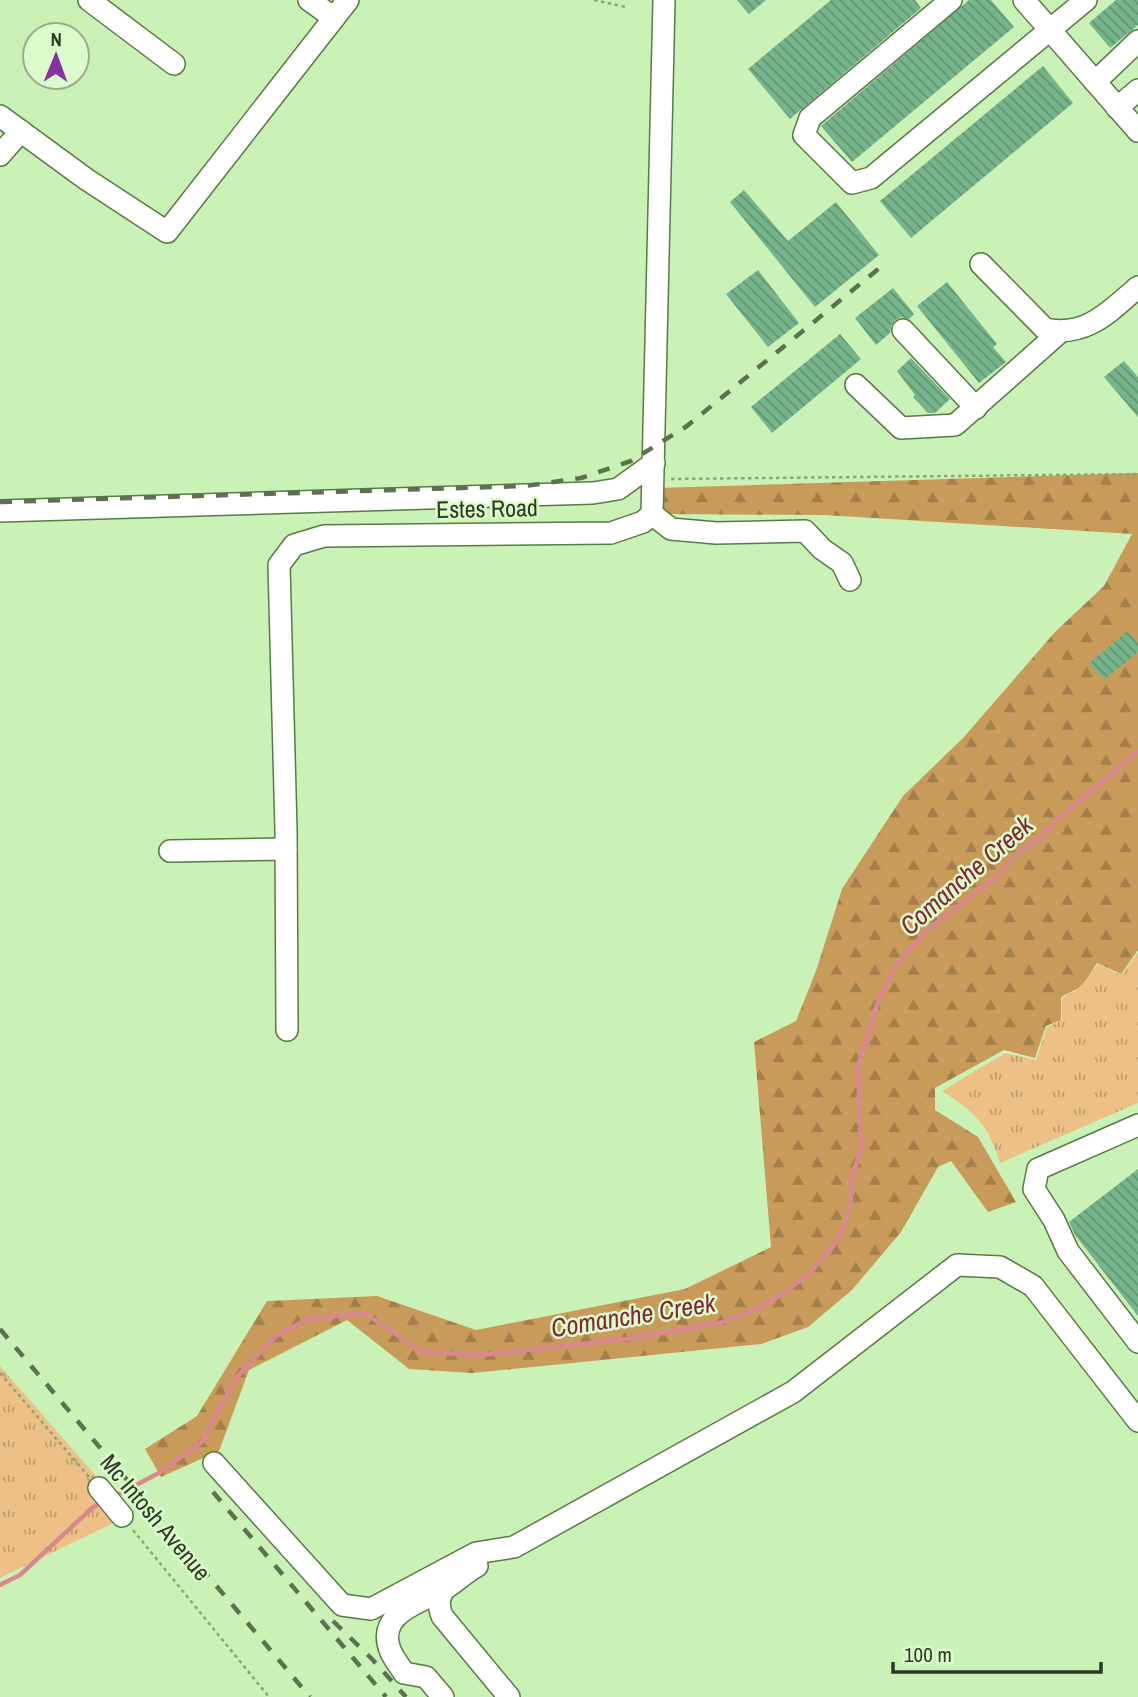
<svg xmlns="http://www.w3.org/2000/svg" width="1138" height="1697" viewBox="0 0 1138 1697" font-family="'Archivo Narrow',sans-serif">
<defs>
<pattern id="grass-tufts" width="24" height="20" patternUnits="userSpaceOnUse" patternTransform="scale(1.75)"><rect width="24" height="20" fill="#edc185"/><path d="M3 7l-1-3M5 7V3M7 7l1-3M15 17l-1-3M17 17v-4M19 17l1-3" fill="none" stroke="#c09e6c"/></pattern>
<pattern id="forest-firs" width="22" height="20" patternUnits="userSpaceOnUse" patternTransform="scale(1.75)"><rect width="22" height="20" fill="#c99b5a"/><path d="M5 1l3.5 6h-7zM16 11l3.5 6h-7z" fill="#a37f4a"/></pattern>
<pattern id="building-back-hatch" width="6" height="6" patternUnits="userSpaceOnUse" patternTransform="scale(1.75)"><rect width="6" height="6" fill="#76b58b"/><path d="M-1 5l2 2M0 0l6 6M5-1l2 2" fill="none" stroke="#619471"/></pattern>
</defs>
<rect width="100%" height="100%" fill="#cbf2b6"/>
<g fill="url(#grass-tufts)">
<path d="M1138,953V1103L1000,1163C987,1122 977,1115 942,1091L1005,1053L1036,1060L1047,1027L1062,1020V999L1068,993L1075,992L1098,964L1121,975Z"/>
<polygon points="0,1366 130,1515 0,1578"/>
</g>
<path fill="url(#forest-firs)" d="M1138,473V950L1121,974L1097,963C1091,972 1085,983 1077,989C1070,993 1066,993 1061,998V1020L1046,1026L1035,1058L1004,1050L935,1088V1110L978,1137L1016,1202L988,1212L951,1161L938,1167L901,1232L852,1290L808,1327L761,1344L472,1373L409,1369L347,1320L249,1370L219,1451L161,1477L145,1449L197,1416L267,1301L377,1296L476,1330L685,1289L771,1247L754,1042L796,1021L816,971L842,889L903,796L963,738L1055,632L1104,586L1132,534L825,515L660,514L658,488Z"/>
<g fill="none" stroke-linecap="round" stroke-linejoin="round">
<g stroke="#d9888f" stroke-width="4.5">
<polyline points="115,1496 159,1473 201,1443 236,1378 276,1336 308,1319 364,1313 422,1352 481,1355 628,1339 720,1323 755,1310 781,1295 810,1273 840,1237 851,1204 851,1179 861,1150 858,1067 877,1004 894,968 925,932 996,877 1021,850 1045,836 1045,831 1138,751"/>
<polyline points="0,1585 20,1575 92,1508 104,1501"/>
</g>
</g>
<g fill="url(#building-back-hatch)">
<polygon points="737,0 766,0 749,14"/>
<polygon points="831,0 915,0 921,8 790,119 748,69"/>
<polygon points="969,0 991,0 1014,27 852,162 821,126"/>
<polygon points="1116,0 1138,0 1138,25 1110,48 1089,23"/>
<polygon points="1043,66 1073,103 911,238 880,201"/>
<polygon points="744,190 788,241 836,202 879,255 815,307 730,202"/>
<polygon points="758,270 799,323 768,347 726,294"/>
<polygon points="947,282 997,344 993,347 1006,362 979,383 917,306"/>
<polygon points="893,288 914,314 909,319 901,317 895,320 891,326 890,333 876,345 855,318"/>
<polygon points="840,334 861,359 772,433 751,407"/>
<polygon points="911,358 950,399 935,413 928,413 913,397 915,395 897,371"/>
<polygon points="1124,361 1138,377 1138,417 1104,377"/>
<polygon points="1128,631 1138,643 1138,652 1104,680 1089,663"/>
<polygon points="1138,1169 1138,1316 1075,1235 1069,1222"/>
</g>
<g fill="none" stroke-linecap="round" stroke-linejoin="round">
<defs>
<g id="minor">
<polyline points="89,0 174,64"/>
<polyline points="309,0 334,18"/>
<polyline points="951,0 810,118 804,135 852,183 871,178 1086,0"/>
<polyline points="1024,0 1138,131"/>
<polyline points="1095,82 1138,41"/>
<polyline points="1117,108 1138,90"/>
<polyline points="0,116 86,179 167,232 348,0"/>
<polyline points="0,155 21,131"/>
<path d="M981,264L1045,329C1086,338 1110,311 1138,287"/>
<polyline points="903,330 976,408"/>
<polyline points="856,385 901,428 955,425 1060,332"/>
<polyline points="0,511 593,493 618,489 654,463"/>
<polyline points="652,514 671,529 716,533 805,531 822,549 842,563 850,580"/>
<polyline points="170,851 286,849"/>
<polyline points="287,1030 286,830 279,565 294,545 324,536 611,533 643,522 652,514 664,0"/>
<polyline points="1138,1125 1038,1169 1034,1189 1054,1220 1068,1251 1138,1342"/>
<polyline points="214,1463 342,1605 371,1609 476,1553 514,1547 793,1392 957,1265 1000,1267 1033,1286 1138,1421"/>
<polyline points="99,1488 122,1516"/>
<path d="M445,1588C438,1598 438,1605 442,1616L509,1697"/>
<path d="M443,1697L426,1677L404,1673C400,1666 393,1658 390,1650C376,1612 423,1602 446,1588C457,1581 466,1572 477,1566"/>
</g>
</defs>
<use href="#minor" stroke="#587a43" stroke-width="24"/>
<g stroke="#89a679" stroke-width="2.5" stroke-dasharray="3.5 3.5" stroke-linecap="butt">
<polyline points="594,0 626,7"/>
<polyline points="671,479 1138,474"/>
<polyline points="0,1373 89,1477"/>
<polyline points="133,1530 269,1697"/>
</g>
<use href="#minor" stroke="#fff" stroke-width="21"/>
<g stroke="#5c724f" stroke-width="4.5" stroke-dasharray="12 12" stroke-linecap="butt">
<polyline points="0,502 493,487 525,486 581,478 631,461 687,426 882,266"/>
<polyline points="0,1329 310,1697"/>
<polyline points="213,1492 386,1697"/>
<polyline points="333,1621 372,1659 406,1697"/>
</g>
</g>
<g text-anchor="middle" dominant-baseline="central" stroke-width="5" stroke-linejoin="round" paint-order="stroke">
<g font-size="24" fill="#2b3a22" stroke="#ddfccc">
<text transform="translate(487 508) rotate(-1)">Estes Road</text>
<text transform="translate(156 1517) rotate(50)">Mc Intosh Avenue</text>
</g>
<g font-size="26" font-style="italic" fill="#842536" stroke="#ddfccc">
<text transform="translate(966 875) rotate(-41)">Comanche Creek</text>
<text transform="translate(633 1315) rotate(-9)">Comanche Creek</text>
</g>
</g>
<g transform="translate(56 56) rotate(1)"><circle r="33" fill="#ddfccc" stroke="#96ae88" stroke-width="2"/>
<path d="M0-5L12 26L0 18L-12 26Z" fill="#8333a3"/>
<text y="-10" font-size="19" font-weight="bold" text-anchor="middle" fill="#2b3a22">N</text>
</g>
<path d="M893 1662v10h208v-10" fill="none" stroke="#2b3a22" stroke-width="3.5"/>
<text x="904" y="1662" font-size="21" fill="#2b3a22" stroke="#ddfccc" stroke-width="5" paint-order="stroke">100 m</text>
</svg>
